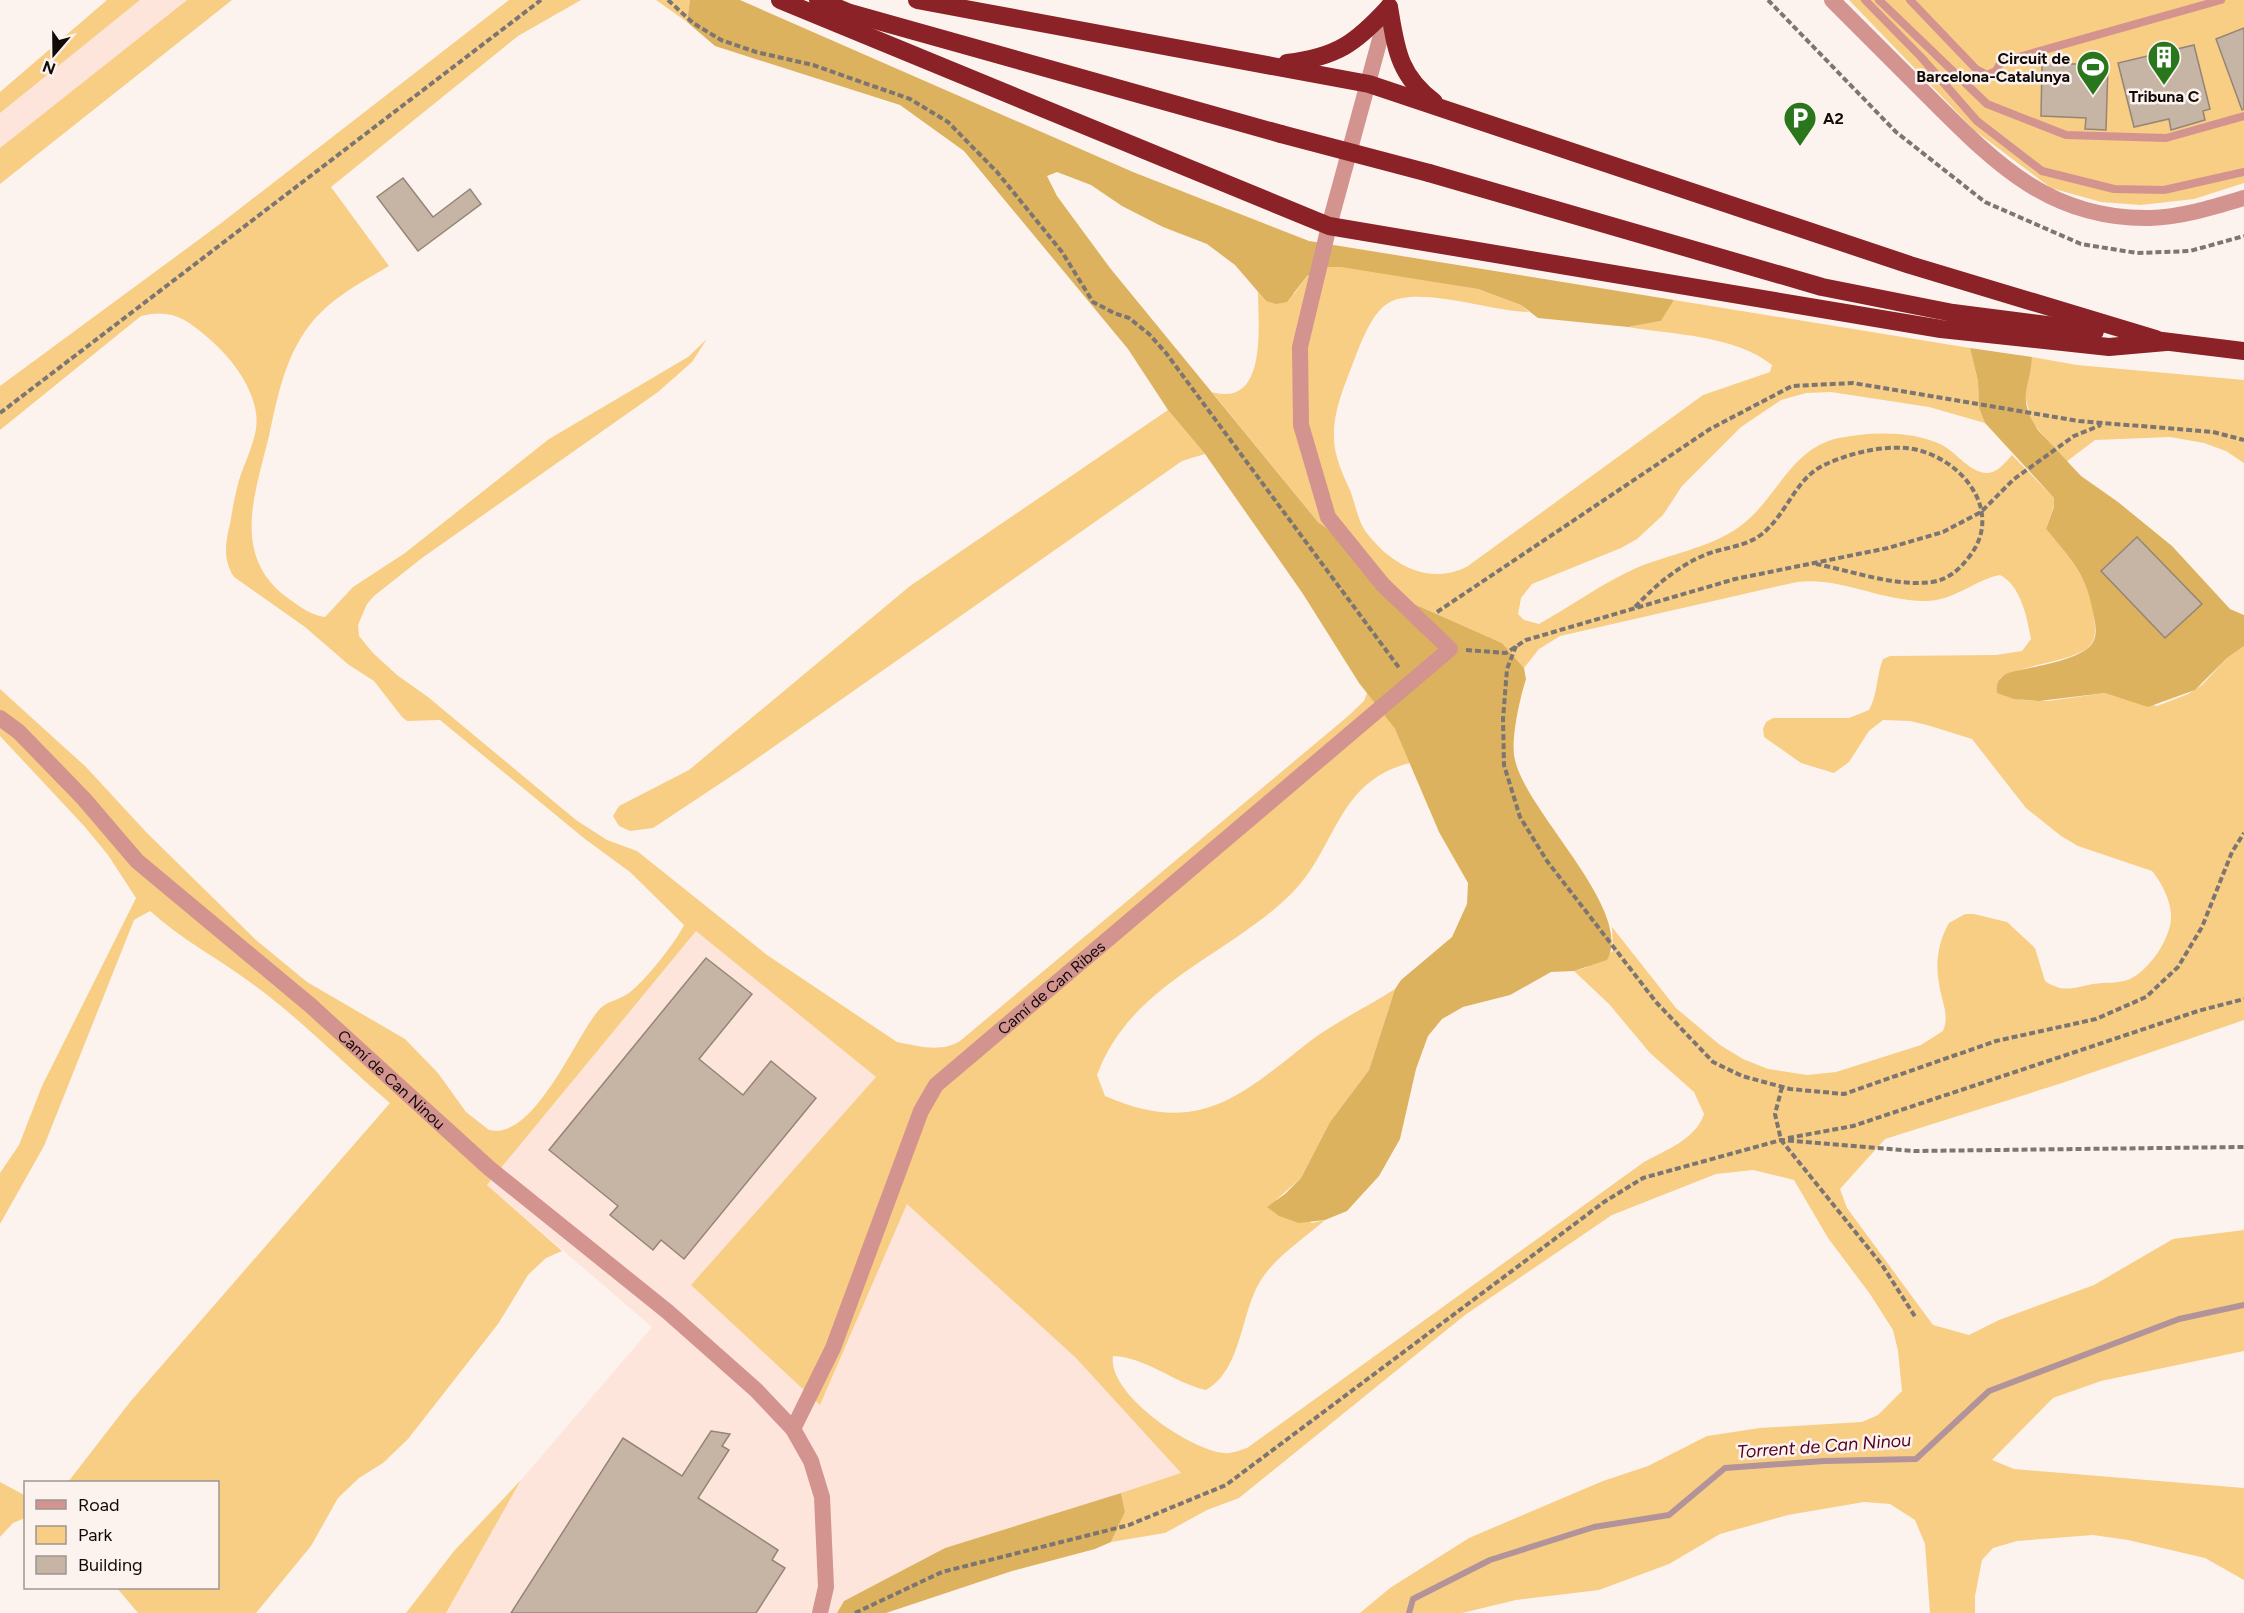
<svg xmlns="http://www.w3.org/2000/svg" width="2244" height="1613" viewBox="0 0 2244 1613" font-family="Figtree,sans-serif">
<rect width="100%" height="100%" fill="#fcf3ef"/>
<g fill="#fee5db">
<polygon points="140,0 187,0 0,148 0,113"/>
<polygon points="696,930 876,1077 692,1286 820,1405 907,1203 1076,1358 1182,1474 945,1548 844,1601 837,1613 446,1613 521,1480 652,1327 487,1185"/>
</g>
<g fill="#f7ce84">
<polygon points="107,0 140,0 0,113 0,92"/>
<polygon points="187,0 232,0 0,184 0,148"/>
<path d="M509,0H581L518,36L331,187L389,266C357,285 325,301 304,333C283,365 277,400 269,436C255,494 230,557 289,599C301,607 310,615 325,617L353,587L405,553L549,439L688,357L707,339L692,362L658,392L422,558L374,596L367,604L358,625L359,636L373,653L397,675L428,697L576,820L607,840L637,851L767,955L897,1042C919,1046 940,1053 960,1041L1347,717L1364,701L1367,693L1395,729L1410,763C1336,781 1337,849 1291,894C1227,957 1131,983 1097,1075L1105,1096C1198,1137 1239,1097 1309,1042C1335,1022 1367,1007 1395,989L1369,1070L1330,1122L1301,1178L1276,1200L1312,1223L1325,1220C1306,1237 1281,1253 1266,1273C1239,1306 1245,1368 1206,1390C1174,1383 1146,1357 1113,1356C1107,1394 1190,1450 1224,1453C1232,1454 1240,1450 1247,1448L1644,1162C1666,1150 1696,1139 1704,1114L1694,1092L1650,1053L1609,1004L1574,971L1585,968L1613,951L1612,927L1676,1008L1720,1045L1743,1059L1768,1069L1807,1075L1836,1072L1921,1045L1943,1031C1948,1019 1945,1010 1942,998C1935,971 1935,948 1949,923L1965,914H1974L2007,922L2035,948L2045,981C2062,993 2074,988 2093,984C2105,982 2119,984 2130,979C2149,970 2170,940 2171,918C2172,903 2162,883 2152,871L2078,846L2061,836L2026,808L1972,739L1927,725L1910,721L1883,720L1869,731L1849,762L1834,773L1801,763L1764,737L1763,729L1766,722L1773,718H1849L1869,710C1878,694 1876,676 1883,659L1890,656L1996,655L2022,651L2031,639C2027,617 2021,586 2000,575C1974,580 1954,601 1926,601C1882,602 1842,577 1797,582L1560,636L1539,649L1524,668L1502,643L1414,604L1367,557L1318,522L1212,392C1268,408 1258,325 1258,292L1266,301L1294,294L1307,276L1329,267H1352L1478,289L1521,305L1529,312C1493,312 1421,286 1390,302C1373,311 1363,338 1356,355C1347,380 1334,407 1334,434C1333,453 1342,473 1350,490C1355,503 1358,521 1366,532C1390,564 1429,587 1468,566L1703,395L1770,372L1772,365C1734,335 1675,335 1628,327L1661,321L1674,300L1970,348L1978,381L1979,408L1985,423L1929,407L1831,392L1806,393L1781,400L1741,427L1682,486L1663,515L1637,539L1621,548L1532,584L1521,598L1518,614L1524,620L1539,624C1571,606 1601,584 1634,569C1668,554 1708,549 1739,527C1777,500 1790,448 1839,438C1870,432 1912,430 1942,445C1956,452 1970,473 1987,473C1997,473 2006,462 2012,455L2054,498V506L2046,529C2071,559 2089,575 2094,615C2095,630 2098,643 2083,651C2057,664 2026,664 2000,678L2022,700L2048,701L2105,693L2157,706L2188,694L2202,685L2227,658L2244,646V1020L2059,1084L1885,1139L1840,1189L1847,1208L1933,1325L1969,1335L1999,1320L2094,1285L2173,1239L2244,1230V1351L2101,1381L2053,1398L1992,1460L2014,1469L2244,1488V1580L2205,1558L2128,1540L2093,1535L2017,1541L1993,1548L1982,1560L1975,1596V1613H1930L1925,1544L1915,1520L1890,1504L1864,1502L1788,1515L1720,1534L1669,1564L1599,1590L1516,1600L1462,1613H1360L1390,1588L1469,1538L1603,1481L1648,1466L1707,1436L1760,1428L1862,1422L1878,1415L1902,1391L1898,1351L1893,1330L1870,1294L1828,1238L1794,1180L1753,1170L1716,1174L1612,1215L1465,1315L1239,1498L1207,1510L1165,1533L1111,1542L1125,1512L1121,1493L1181,1473L1076,1358L907,1204L820,1405L691,1285L876,1077L696,931L487,1185L562,1251L546,1258L528,1275L498,1324L408,1439L383,1463L359,1478L338,1498L311,1546L256,1613H138L117,1588H218V1482H68L130,1402L390,1103C345,1065 305,1023 258,988C223,961 183,941 150,911L134,920L44,1146L0,1224V1173L19,1145L42,1086L136,898L108,855L85,827L0,736V689L86,767L147,833L256,940L307,982L405,1039L438,1073L466,1112L489,1130C534,1141 575,1038 598,1011C605,1001 620,1000 629,993C644,982 676,942 684,925L630,872L585,839L440,720L407,721L402,717L374,681L349,665L305,627L234,577C223,560 225,544 230,524C232,512 234,500 237,488C242,464 260,438 256,413C252,384 229,355 207,337C184,317 170,309 141,316L0,430V386L220,224Z"/>
<polygon points="656,0 690,0 687,22"/>
<polygon points="1849,0 2244,0 2244,183 2194,199 2141,205 2101,202 2051,188 1974,130"/>
<polygon points="2032,357 2077,365 2244,380 2244,463 2226,451 2204,443 2170,437 2095,440 2066,462 2032,422 2024,392"/>
<polygon points="1168,410 1205,454 1182,461 739,771 653,828 630,831 619,826 613,816 619,806 689,770 910,586"/>
<polygon points="521,1480 446,1613 406,1613 454,1551"/>
<polygon points="0,1482 26,1496 25,1518 13,1523 0,1537"/>
</g>
<g fill="#ddb25e">
<path d="M690,0H740L1133,172L1309,241L1674,300L1661,321L1628,327L1538,318L1521,305L1478,289L1341,267H1329L1307,276L1287,302L1276,304L1266,301L1235,265L1207,244L1163,227L1122,206L1091,185L1057,172L1047,176L1057,196L1110,268L1318,522L1367,557L1414,604L1502,643L1524,668L1526,679C1520,698 1510,741 1515,760C1527,813 1635,911 1607,960L1574,971L1551,972L1510,995L1463,1007L1442,1019L1428,1036L1416,1069L1400,1139L1379,1176L1347,1211L1325,1220L1299,1223L1279,1216L1267,1207L1285,1194L1301,1178L1330,1122L1369,1070L1395,989L1401,980L1452,937L1467,904L1468,883L1439,832L1395,729L1359,683L1303,594L1205,454L1168,410L1128,349L964,151L900,105L715,46L687,22Z"/>
<path d="M1970,348L2032,357C2030,389 2016,397 2038,430L2081,476L2118,502L2172,546L2230,609L2244,615V646L2227,658L2195,690L2148,707L2105,693L2039,701L2014,699L1997,693C1996,682 1999,678 2008,673C2030,667 2071,662 2088,648C2098,640 2096,628 2094,617C2086,572 2074,563 2046,529L2054,507V498L1985,423L1979,408L1978,381Z"/>
<polygon points="1121,1493 1125,1512 1111,1542 1095,1549 1012,1571 886,1613 837,1613 844,1601 945,1548"/>
</g>
<g fill="none" stroke-linecap="round" stroke-linejoin="round">
<polyline stroke="#b19399" stroke-width="6" points="1409,1613 1413,1599 1490,1560 1594,1527 1669,1515 1725,1468 1824,1461 1916,1459 1989,1391 2179,1319 2244,1305"/>
</g>
<g fill="#c6b4a5" stroke="#958577" stroke-width="1.5">
<polygon points="2244,28 2244,109 2242,110 2216,39"/>
<polygon points="2194,45 2210,109 2203,111 2205,120 2171,130 2169,119 2134,127 2118,63"/>
<polygon points="2042,63 2108,65 2106,130 2085,129 2086,118 2041,116"/>
<polygon points="403,178 433,217 470,189 481,204 418,251 377,197"/>
<polygon points="2137,537 2202,604 2165,638 2101,571"/>
<polygon points="706,958 752,994 699,1059 743,1095 771,1061 816,1098 684,1259 661,1240 653,1250 610,1215 618,1206 549,1150"/>
<polygon points="711,1431 730,1434 722,1446 729,1450 698,1498 778,1550 772,1560 785,1568 756,1613 511,1613 623,1438 682,1476"/>
</g>
<g fill="none" stroke-linecap="round" stroke-linejoin="round">
<g stroke="#7d7572" stroke-width="4" stroke-dasharray="6 3" stroke-linecap="butt">
<polyline points="668,0 693,23 721,40 756,52 813,65 910,99 948,122 997,172 1062,252 1093,302 1114,313 1129,318 1149,334 1166,353 1400,669"/>
<polyline points="1768,0 1896,132 1985,202 2081,244 2137,253 2190,251 2244,236"/>
<polyline points="0,413 541,0"/>
<path d="M1635,607C1657,584 1678,566 1707,554C1726,547 1745,547 1762,534C1786,515 1795,480 1822,466C1847,454 1878,446 1906,448C1957,453 2007,509 1969,557C1959,570 1949,579 1932,582C1895,587 1852,571 1816,564"/>
<polyline points="1437,612 1710,429 1792,386 1853,383 2079,421 2213,432 2244,440"/>
<polyline points="1516,646 1507,669 1503,719 1504,765 1520,817 1547,861 1656,1002 1713,1062 1742,1076 1790,1089 1844,1094 1996,1041 2096,1019 2146,997 2178,967 2202,927 2232,852 2244,833"/>
<polyline points="1466,650 1506,653 1526,640 1735,579 1888,548 1943,532 1981,512 2014,479 2074,436 2101,425"/>
<polyline points="1782,1087 1775,1114 1781,1140 1882,1265 1916,1318"/>
<polyline points="1788,1138 1853,1126 2198,1011 2244,999"/>
<polyline points="855,1613 942,1572 1129,1525 1226,1485 1604,1202 1643,1178 1781,1140 1914,1151 2244,1147"/>
</g>
<g stroke="#d3938f" stroke-width="8">
<polyline points="1865,0 1921,57 1977,121 2042,171 2114,189 2164,190 2244,172"/>
<polyline points="1879,0 1987,104 2066,135 2166,138 2244,116"/>
<polyline points="1910,0 1976,69 1987,75 1996,71 2001,62 2221,0"/>
</g>
<g stroke="#d3938f" stroke-width="16">
<path d="M1832,0C1864,32 1897,65 1929,97C1995,163 2050,220 2150,218C2182,217 2214,207 2244,198"/>
<path id="s1" d="M0,718L19,732L84,799L137,861L310,1005L489,1168L668,1312L756,1390L793,1429L811,1461L822,1497L826,1587L820,1613"/>
<path id="s2" d="M793,1429L833,1348L921,1111L936,1085L1450,649L1383,585L1328,517L1301,425L1300,347L1329,226L1389,6"/>
</g>
<g stroke="#8a2227" stroke-width="18">
<polyline points="780,0 1329,226 1941,329 2109,347 2166,342"/>
<polyline points="818,0 850,13 1281,134"/>
<polyline points="917,0 1369,84 1910,265 2156,339"/>
<path d="M1389,7C1396,48 1398,75 1434,102"/>
<path d="M1287,63C1337,57 1356,43 1389,7"/>
<polyline points="1429,173 1822,287 1953,313 2095,331"/>
<polyline points="2154,340 2244,351"/>
</g>
<polyline stroke="#8a2227" stroke-width="18" points="1281,134 1429,173"/>
</g>
<defs>
<symbol id="building-pin" viewBox="-11 -11 22 30"><path d="M0 17L-7.5 6A9.5 9.5 0 1 1 7.5 6Z" fill="#2a761d" stroke="#fcf3ef"/><path d="M-4-6H4V6H1V3H-1V6H-4ZM-2.5-4.3h1.7v1.8h-1.7ZM.8-4.3h1.7v1.8H.8ZM-2.5-1h1.7V.8h-1.7ZM.8-1h1.7V.8H.8Z" fill="#fff"/></symbol>
<symbol id="stadium-pin" viewBox="-11 -11 22 30"><path d="M0 17L-7.5 6A9.5 9.5 0 1 1 7.5 6Z" fill="#2a761d" stroke="#fcf3ef"/><path d="M0-5a6.5 5 0 1 0 0 10a6.5 5 0 1 0 0-10ZM-3.5-1.8h7v3.6h-7Z" fill="#fff"/></symbol>
<symbol id="parking-pin" viewBox="-11 -11 22 30"><path d="M0 17L-7.5 6A9.5 9.5 0 1 1 7.5 6Z" fill="#2a761d" stroke="#fcf3ef"/><path d="M-3.5-5.5H1a3.5 3.5 0 0 1 0 7H-1V5.5H-3.5ZM-1-3.4V-.6H.8a1.4 1.4 0 0 0 0-2.8Z" fill="#fff"/></symbol>
</defs>
<g fill-rule="evenodd">
<use href="#building-pin" x="2145" y="38" width="38" height="52"/>
<use href="#stadium-pin" x="2074" y="48" width="38" height="52"/>
<use href="#parking-pin" x="1781" y="99" width="38" height="52"/>
</g>
<g text-anchor="middle" dominant-baseline="central" stroke-width="5" stroke-linejoin="round" paint-order="stroke">
<g font-size="16" font-weight="bold" fill="#110a07" stroke="#fcf3ef" text-anchor="end">
<text x="2070" y="58">Circuit de<tspan x="2070" dy="18">Barcelona-Catalunya</tspan></text>
<text x="2164" y="96" text-anchor="middle">Tribuna C</text>
<text x="1823" y="118" text-anchor="start">A2</text>
</g>
<g font-size="16" fill="#110a07" stroke="#fcf3ef">
<text stroke="none"><textPath href="#s2" startOffset="524">Camí de Can Ribes</textPath></text>
<text stroke="none"><textPath href="#s1" startOffset="534">Camí de Can Ninou</textPath></text>
</g>
<g font-size="18" font-style="italic" fill="#540125" stroke="#fcf3ef">
<text transform="translate(1824 1446) rotate(-4)">Torrent de Can Ninou</text>
</g>
</g>
<rect x="24" y="1481" width="195" height="108" fill="#fcf3ef" stroke="#9e9692" stroke-width="1.5"/>
<rect x="36" y="1500" width="30" height="9" fill="#d3938f" stroke="#9e9692" stroke-width="1.5"/>
<text x="78" y="1511" font-size="18" fill="#110a07">Road</text>
<rect x="36" y="1526" width="30" height="18" fill="#f7ce84" stroke="#9e9692" stroke-width="1.5"/>
<text x="78" y="1541" font-size="18" fill="#110a07">Park</text>
<rect x="36" y="1556" width="30" height="18" fill="#c6b4a5" stroke="#9e9692" stroke-width="1.5"/>
<text x="78" y="1571" font-size="18" fill="#110a07">Building</text>
<g transform="translate(54 54) rotate(200)" stroke="#fcf3ef" stroke-width="4.5" paint-order="stroke">
<path d="M0-4.5L10 22L0 15L-10 22Z" fill="#110a07"/>
<text y="-9" font-size="16" font-weight="bold" text-anchor="middle" fill="#110a07">N</text>
</g>
</svg>
